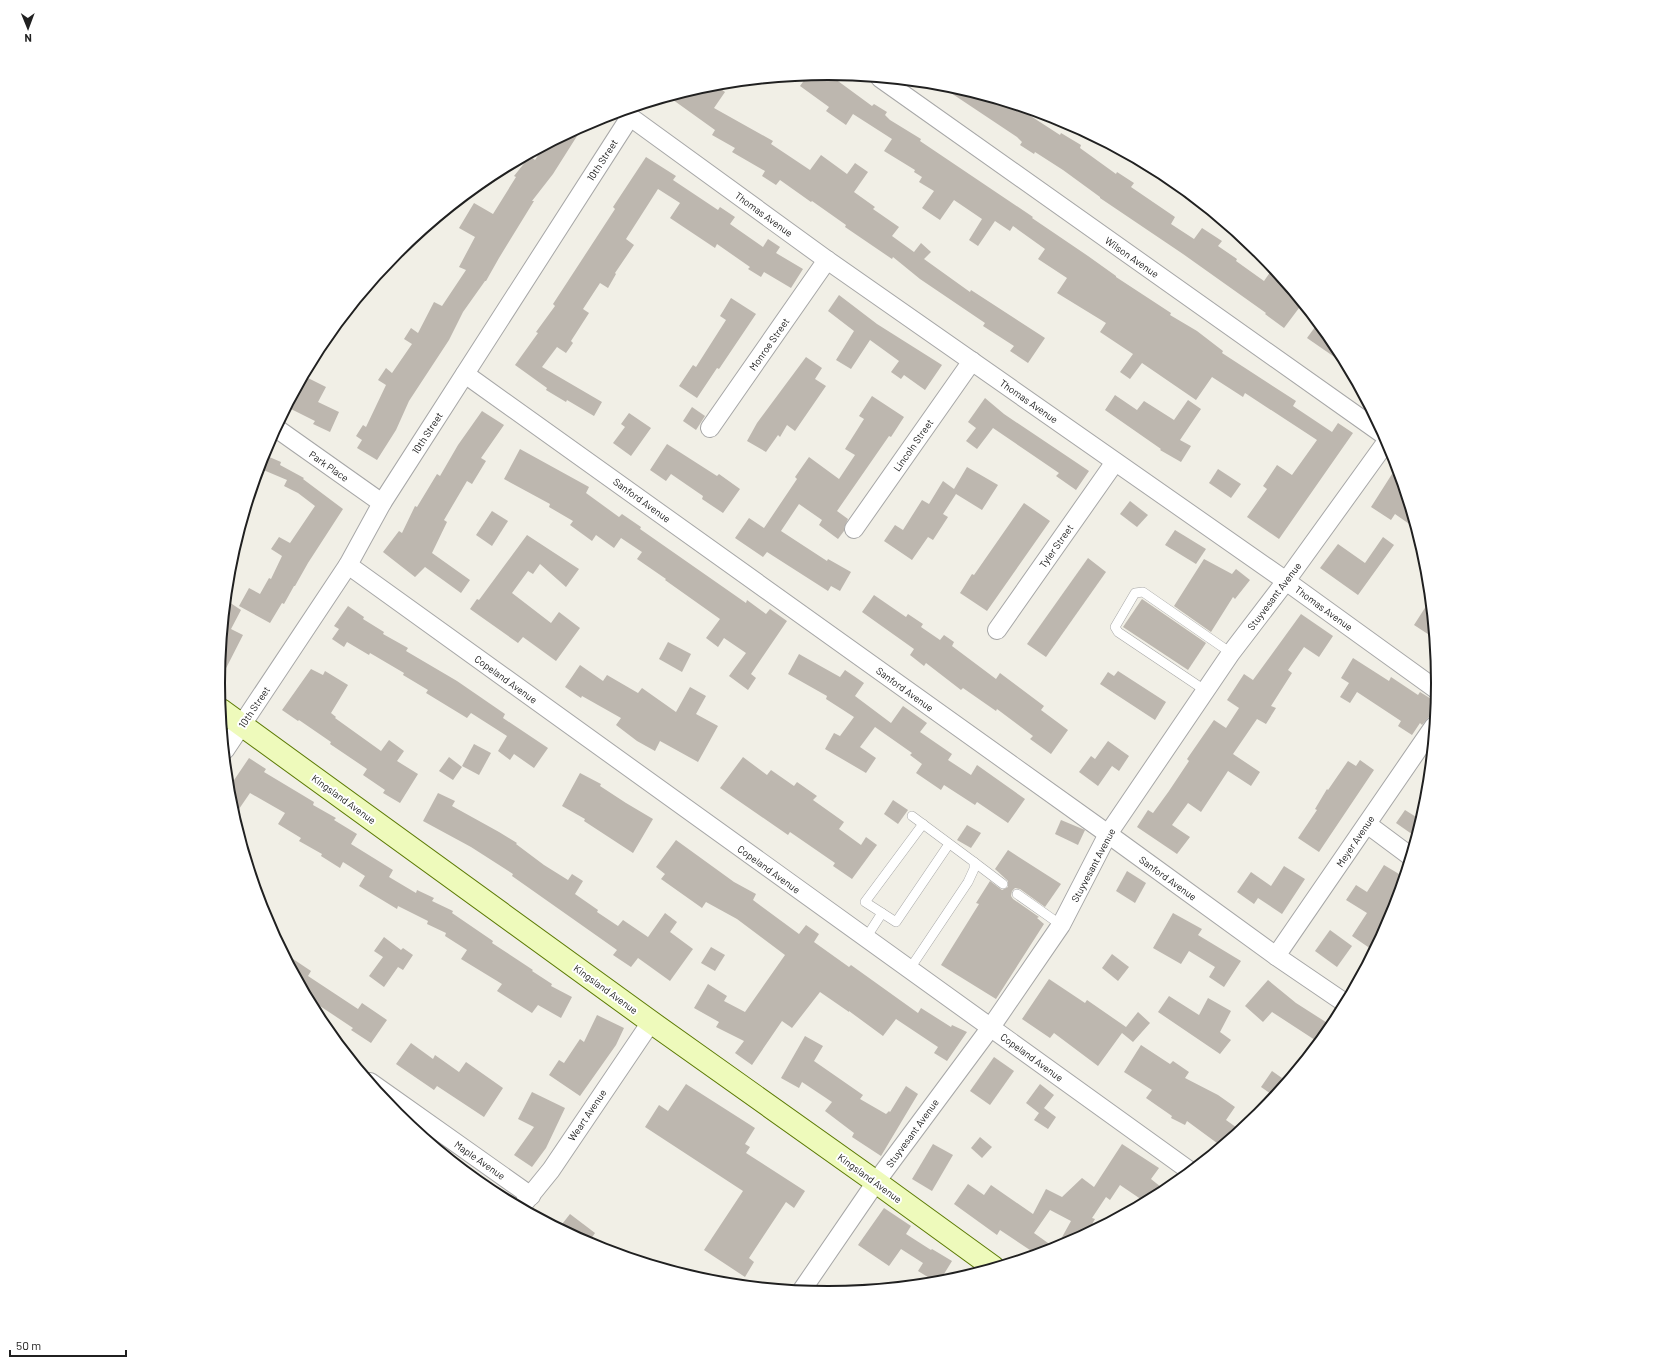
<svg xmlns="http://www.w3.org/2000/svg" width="1656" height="1366" viewBox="0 0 1656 1366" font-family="Barlow,sans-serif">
<rect width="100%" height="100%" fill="#f1efe6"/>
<g fill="#bdb7af">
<polygon points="827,73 872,106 874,104 887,112 885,115 890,120 921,139 920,141 1033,217 1032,218 1088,256 1116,276 1116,277 1171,313 1170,315 1197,331 1223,351 1222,353 1296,401 1293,406 1332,432 1338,423 1353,433 1279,539 1247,517 1267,489 1263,486 1277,465 1292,475 1317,440 1245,393 1243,397 1212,377 1196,400 1142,363 1130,379 1120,372 1133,354 1100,332 1106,323 1057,293 1067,278 1038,259 1045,249 1013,226 1010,231 995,221 978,246 969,240 982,219 954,200 940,220 922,208 934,191 919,182 922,177 914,172 915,170 884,151 892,139 853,114 846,125 826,111 829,107 800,86 808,75"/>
<polygon points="714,84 725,92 714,108 773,141 771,144 810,170 821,155 847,174 855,163 868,172 854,192 875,207 873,209 899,227 892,236 914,252 921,243 931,252 924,259 970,292 971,290 1045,338 1028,363 1010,351 1014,346 983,326 985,323 920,279 893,257 892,259 845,227 846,225 812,201 811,202 780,180 776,185 762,176 765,171 732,152 735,148 712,135 715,130 669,97"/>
<polygon points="943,84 1028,109 1026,113 1060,135 1061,133 1081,145 1080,148 1116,174 1117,172 1134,183 1131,187 1175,217 1171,224 1194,239 1202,228 1222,241 1218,246 1237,259 1236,261 1264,281 1273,268 1302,304 1284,328 1265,314 1266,313 1183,254 1100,198 1100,197 1063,170 1035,152 1034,154 1020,145 1022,142 1017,137 942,87"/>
<polygon points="584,125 553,174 532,201 534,201 499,258 486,281 485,281 463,312 449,340 409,401 396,430 377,460 357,448 362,440 356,436 363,425 366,427 386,385 378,380 386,368 392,373 412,344 404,339 411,328 418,333 434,302 442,306 466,270 459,267 475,237 459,228 474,203 493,214 516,177 514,176 530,156 535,160 544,146"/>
<polygon points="646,157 676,176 673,180 718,210 720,207 735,217 730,224 763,247 768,239 780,247 776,253 803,269 791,288 764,272 761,277 748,269 750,267 717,244 715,248 670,218 680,203 658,189 626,239 634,245 615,273 616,274 608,288 600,283 583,309 589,313 571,341 573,343 566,353 557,347 542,367 602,402 594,416 567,400 566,402 546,390 547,388 515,365 538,333 536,332 555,306 553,304 615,209 613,207"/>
<polygon points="839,295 877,324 942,365 925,390 904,375 901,379 891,372 899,361 870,340 851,369 836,360 854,331 828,311"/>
<polygon points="731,298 756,314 719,369 717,368 697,398 679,386 693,365 696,367 726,320 720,316"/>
<polygon points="1318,323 1335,344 1346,365 1307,338"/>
<polygon points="806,357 822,368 815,379 826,386 795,431 787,425 780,437 778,435 766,452 747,441 757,423"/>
<polygon points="304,376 326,387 318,402 339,412 330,432 313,424 315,421 287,407"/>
<polygon points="1115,395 1137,410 1144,401 1174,420 1188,400 1201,409 1180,440 1191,446 1181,462 1160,450 1161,449 1105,410"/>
<polygon points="872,396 904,417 891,437 889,436 837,511 848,519 844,528 844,531 838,539 819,525 822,520 799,504 781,531 827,561 828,559 851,572 840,591 831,586 828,591 767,552 763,557 735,538 749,518 764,528 797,479 795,477 809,457 839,479 855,455 845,449 864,419 859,416"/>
<polygon points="985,398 1004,414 1089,471 1076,490 1056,476 1059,473 993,428 977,449 966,441 976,428 968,422"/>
<polygon points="692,407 705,416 696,430 683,421"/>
<polygon points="482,411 504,425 481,458 486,461 472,484 467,481 444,520 447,522 432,553 470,580 461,593 425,567 415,577 383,552 399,531 402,533 415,506 417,507 437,474 440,476 458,445"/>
<polygon points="629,413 651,428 631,456 613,443 625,427 621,424"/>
<polygon points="667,444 717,476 719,474 740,489 723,513 702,499 703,496 671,474 666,481 650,470"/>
<polygon points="520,449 589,487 586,493 619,517 622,514 641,527 640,529 746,603 747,600 766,614 770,609 787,621 751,674 756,678 748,690 729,676 746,653 724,638 718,647 706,638 720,619 665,580 666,579 637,559 642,552 621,538 614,548 596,535 592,541 570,525 573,521 549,507 550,504 504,479"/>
<polygon points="267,456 281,462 280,465 304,478 303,479 343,509 308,563 295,586 294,586 284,604 282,603 270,623 239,606 249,588 260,594 269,578 271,579 282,556 271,549 279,537 290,543 315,506 298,493 284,486 287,480 261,469"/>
<polygon points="967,467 998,485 982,510 956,494 943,514 948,517 933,540 928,537 912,560 884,541 895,525 903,530 922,500 929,504 943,481 954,489"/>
<polygon points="1218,469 1241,484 1231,498 1209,483"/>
<polygon points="1392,474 1400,479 1415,528 1395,514 1391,520 1371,507"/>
<polygon points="1130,501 1148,515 1137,527 1120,514"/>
<polygon points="1024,503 1050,521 987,611 960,593 972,574 974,575"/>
<polygon points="492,511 508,521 492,546 476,535"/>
<polygon points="1175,530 1206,549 1196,564 1165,545"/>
<polygon points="527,535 579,569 566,587 540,564 533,574 528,571 512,593 551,623 559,612 580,628 556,661 523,637 518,643 470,609 477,599 479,600"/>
<polygon points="1383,537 1394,545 1358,595 1320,568 1338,544 1365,563"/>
<polygon points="1088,558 1106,572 1046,657 1027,644"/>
<polygon points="1204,559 1232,574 1236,569 1250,580 1235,599 1233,597 1211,632 1174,606"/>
<polygon points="874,595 906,617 908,614 923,624 921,627 940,640 944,635 954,642 952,646 996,679 1000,673 1044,706 1041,710 1068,730 1051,754 1030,739 1033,736 997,709 996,711 963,688 961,690 926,663 924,666 910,655 914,649 862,612"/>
<polygon points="1142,599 1206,643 1188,670 1123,627"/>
<polygon points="226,600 241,610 231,629 243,635 219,682"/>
<polygon points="1430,600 1432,623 1434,638 1414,625"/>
<polygon points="348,606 364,617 363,619 384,632 383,634 408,648 406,651 457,681 505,714 503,718 548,748 534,768 514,754 510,760 498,751 507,736 471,713 467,718 426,693 428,690 403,675 404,673 370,653 369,655 347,642 344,647 332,639 339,629 334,626"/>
<polygon points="1301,614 1333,636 1319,657 1304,647 1288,670 1292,673 1271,706 1276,708 1266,724 1257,719 1233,754 1260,772 1251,786 1228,771 1201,812 1188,803 1172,825 1190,837 1177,854 1137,827 1148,810 1153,813 1169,791 1189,761 1187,759 1214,720 1226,728 1239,708 1227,700 1244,674 1253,680"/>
<polygon points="668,642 691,654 682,672 659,659"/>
<polygon points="799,654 840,677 845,670 864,683 855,696 891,723 903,706 927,723 920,732 952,754 948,760 971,775 977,765 1025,799 1008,823 977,802 975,805 944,785 941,790 916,773 922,764 910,755 912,753 875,727 860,747 876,758 866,773 825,749 834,733 840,736 854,717 826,699 827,696 788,674"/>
<polygon points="1353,658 1389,681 1391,677 1418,695 1420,692 1436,702 1436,707 1429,717 1422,725 1420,723 1412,735 1398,726 1401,721 1357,692 1350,703 1340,697 1349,683 1341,678"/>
<polygon points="580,665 603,681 607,675 638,693 642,688 676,712 690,687 706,696 696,714 718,726 698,762 660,741 655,751 637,741 616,725 621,718 582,696 581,698 565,687"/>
<polygon points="311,669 323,675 325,671 348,685 331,713 336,717 335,718 381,751 389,740 404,751 397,761 418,774 400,803 383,793 385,790 363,775 367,769 330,744 331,742 299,720 298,721 282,710"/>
<polygon points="1118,671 1166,702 1155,720 1100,684 1108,672 1114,676"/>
<polygon points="1108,741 1129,756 1119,771 1112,766 1098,786 1079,772 1091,756 1095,759"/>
<polygon points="474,744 491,753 479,775 462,766"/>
<polygon points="449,757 462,767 453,780 439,771"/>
<polygon points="743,757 767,775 771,770 794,786 797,782 817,796 813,800 844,822 839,829 861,845 866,837 877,845 852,879 833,866 835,863 790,832 788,835 720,788"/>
<polygon points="249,758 266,769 264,772 314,802 313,805 336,818 334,820 357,834 351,844 393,870 389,877 416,893 417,890 434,898 432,901 453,911 452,913 493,941 492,943 533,970 532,971 552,984 551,986 572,997 561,1018 538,1005 532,1013 497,991 502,984 461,959 467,950 445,936 446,933 427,924 428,921 398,906 397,909 359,886 365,876 343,862 340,868 321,856 322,854 299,841 301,838 278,824 285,813 250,793 239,809 230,803 228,789"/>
<polygon points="1360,760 1374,770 1319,852 1298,838 1317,810 1315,809 1327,789 1328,790 1348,761 1356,766"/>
<polygon points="580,773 601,784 600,786 626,803 653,819 633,853 584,821 585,819 562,806"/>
<polygon points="438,793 455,801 452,806 499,832 517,843 516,844 544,865 568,880 572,874 583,881 575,894 598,910 597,912 618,926 623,920 648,937 665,913 677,922 670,932 693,949 670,981 638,958 631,967 613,955 617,950 512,876 513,874 471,847 423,821"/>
<polygon points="893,800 908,810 898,824 884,814"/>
<polygon points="1405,810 1421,820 1416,837 1396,823"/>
<polygon points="1061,820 1085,830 1078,845 1055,834"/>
<polygon points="967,825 981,833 971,848 957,840"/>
<polygon points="676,840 734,882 756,894 753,900 799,934 806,925 819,934 814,942 849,967 851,965 918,1013 921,1008 951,1027 952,1025 967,1032 947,1061 934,1053 938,1047 896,1019 883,1036 849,1011 849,1012 820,992 792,1028 782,1021 752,1065 735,1053 744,1041 716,1027 719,1022 694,1008 708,984 727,996 724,1001 745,1012 785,955 737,919 706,902 702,908 661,879 665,874 656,867"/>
<polygon points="1008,850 1061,884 1045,907 1020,889 1015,888 1012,891 1011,896 1013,899 1039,917 1037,918 1044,924 996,999 941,965 979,904 976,903 990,881 1002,890 1008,887 1008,881 995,869"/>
<polygon points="1384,865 1404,877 1396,903 1377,931 1381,933 1371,949 1352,936 1367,913 1346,900 1356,885 1367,892"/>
<polygon points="1284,866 1305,879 1282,914 1258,898 1254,904 1237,892 1251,872 1271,886"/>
<polygon points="1127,871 1146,883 1135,903 1116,891"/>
<polygon points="1173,913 1202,929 1198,935 1241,961 1224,987 1209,977 1215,967 1189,951 1181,964 1153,948"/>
<polygon points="1330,930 1352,946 1337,967 1315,951"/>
<polygon points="384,937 401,950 403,948 413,955 403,970 398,967 384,987 369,976 383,957 374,951"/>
<polygon points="711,947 725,955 715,971 701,963"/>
<polygon points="284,953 311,971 308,976 358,1009 362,1003 387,1020 371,1043 351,1030 353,1028 308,998"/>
<polygon points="1112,954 1129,967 1118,981 1102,968"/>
<polygon points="1049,979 1085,1003 1087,1000 1126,1027 1138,1012 1150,1023 1133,1042 1122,1033 1098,1066 1054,1033 1050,1038 1022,1019"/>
<polygon points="1268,980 1296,1003 1332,1026 1318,1042 1272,1012 1263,1022 1245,1006"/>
<polygon points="1169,996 1199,1015 1208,998 1231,1011 1220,1032 1231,1040 1220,1054 1158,1012"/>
<polygon points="597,1015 624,1028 616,1045 580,1096 549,1075 559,1060 564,1063 580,1039 584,1042"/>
<polygon points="805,1036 823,1046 814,1061 863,1095 860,1099 886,1114 889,1111 890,1112 906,1086 918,1094 881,1156 852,1137 854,1133 825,1111 832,1102 802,1082 799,1088 781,1078"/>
<polygon points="411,1043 433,1059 435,1055 459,1072 466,1062 503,1088 484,1117 437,1086 434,1090 396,1064"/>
<polygon points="1141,1045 1170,1064 1173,1061 1189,1072 1185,1078 1218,1095 1235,1107 1226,1120 1240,1130 1221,1146 1187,1121 1185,1125 1171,1118 1172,1116 1146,1098 1152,1090 1124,1072"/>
<polygon points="994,1057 1014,1071 990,1105 970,1091"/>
<polygon points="1272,1071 1282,1078 1271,1094 1261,1087"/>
<polygon points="686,1084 755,1128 745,1144 750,1147 746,1153 805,1191 794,1208 786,1202 749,1258 754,1262 745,1277 704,1250 743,1191 645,1127 659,1105 668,1111"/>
<polygon points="1040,1084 1054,1095 1044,1108 1056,1117 1048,1129 1034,1120 1039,1113 1026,1103"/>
<polygon points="532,1092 565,1108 546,1148 532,1167 514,1155 534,1127 518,1119"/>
<polygon points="980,1137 992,1147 982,1158 971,1148"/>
<polygon points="933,1144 953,1155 932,1191 912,1179"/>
<polygon points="1122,1144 1159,1168 1151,1179 1166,1191 1145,1202 1120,1185 1110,1200 1106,1197 1092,1218 1095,1219 1087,1233 1061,1247 1056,1248 1071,1221 1050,1210 1034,1233 1055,1248 1036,1254 1000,1230 997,1235 954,1204 968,1184 984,1195 991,1185 1033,1214 1046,1189 1062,1197 1082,1178 1094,1187"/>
<polygon points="884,1208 911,1226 906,1234 931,1250 932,1249 952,1261 939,1282 936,1282 918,1271 923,1263 901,1249 889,1266 858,1245"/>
<polygon points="570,1214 595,1233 588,1243 559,1228"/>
</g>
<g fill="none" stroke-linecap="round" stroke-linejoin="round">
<defs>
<g id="service">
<polyline points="1206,691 1118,632 1115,627 1135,593 1143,592 1231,653"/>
<polyline points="923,824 865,902 896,922 949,844"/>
<polyline points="974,862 1003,884"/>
<polyline points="1017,894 1061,925"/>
<polyline points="866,938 882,913"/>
<polyline points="909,970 968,882 974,869 974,862 912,816"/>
</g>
<g id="minor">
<polyline points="880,78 1384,435"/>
<polyline points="622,111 827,260 1286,581 1437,690"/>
<polyline points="465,374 1108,834 1276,956 1345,1003"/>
<polyline points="276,428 382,503"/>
<polyline points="710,428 827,260"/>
<polyline points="854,529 972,361"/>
<polyline points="348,565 1190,1171"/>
<polyline points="997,630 1115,462"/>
<polyline points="225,750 348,565 382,503 630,117"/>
<polyline points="1367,824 1410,856"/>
<polyline points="1276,956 1434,726"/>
<polyline points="370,1082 531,1196"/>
<polyline points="521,1207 551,1170 651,1022"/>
<polyline points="802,1290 876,1182 991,1027 1061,925 1108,834 1231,653 1286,581 1387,441"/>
</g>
<polyline id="secondary" points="221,710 651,1022 876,1182 993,1267"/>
</defs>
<use href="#service" stroke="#a7a7a7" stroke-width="10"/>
<use href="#minor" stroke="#a7a7a7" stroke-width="20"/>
<use href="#secondary" stroke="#5c7a04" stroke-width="24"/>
<use href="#service" stroke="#fff" stroke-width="9"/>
<use href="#minor" stroke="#fff" stroke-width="18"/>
<use href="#secondary" stroke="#eefabb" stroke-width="22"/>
</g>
<g text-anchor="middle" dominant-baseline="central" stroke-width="4" stroke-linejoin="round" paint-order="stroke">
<g font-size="10" fill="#202020" stroke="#fff">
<text transform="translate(602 160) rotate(-57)">10th Street</text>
<text transform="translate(764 214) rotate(36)">Thomas Avenue</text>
<text transform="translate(1132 257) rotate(35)">Wilson Avenue</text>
<text transform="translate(769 344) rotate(-55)">Monroe Street</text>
<text transform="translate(1029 401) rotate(35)">Thomas Avenue</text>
<text transform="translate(427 433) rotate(-57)">10th Street</text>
<text transform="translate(913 445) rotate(-55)">Lincoln Street</text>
<text transform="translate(329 466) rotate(35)">Park Place</text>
<text transform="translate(642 500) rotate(36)">Sanford Avenue</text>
<text transform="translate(1056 546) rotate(-55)">Tyler Street</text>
<text transform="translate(1274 596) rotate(-53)">Stuyvesant Avenue</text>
<text transform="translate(1324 608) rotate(36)">Thomas Avenue</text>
<text transform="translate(506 679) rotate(36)">Copeland Avenue</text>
<text transform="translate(905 689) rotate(36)">Sanford Avenue</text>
<text transform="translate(254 707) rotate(-56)">10th Street</text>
<text transform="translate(344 799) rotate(36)">Kingsland Avenue</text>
<text transform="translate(1355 841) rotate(-56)">Meyer Avenue</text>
<text transform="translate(1093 865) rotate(-62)">Stuyvesant Avenue</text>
<text transform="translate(769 869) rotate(36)">Copeland Avenue</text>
<text transform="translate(1168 878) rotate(36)">Sanford Avenue</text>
<text transform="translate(606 989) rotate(36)">Kingsland Avenue</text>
<text transform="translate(1032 1057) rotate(36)">Copeland Avenue</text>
<text transform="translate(587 1115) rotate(-56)">Weart Avenue</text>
<text transform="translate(912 1133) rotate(-54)">Stuyvesant Avenue</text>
<text transform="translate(480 1160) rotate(35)">Maple Avenue</text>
<text transform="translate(870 1178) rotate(36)">Kingsland Avenue</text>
</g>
</g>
<path d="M0 0H1656V1366H0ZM225 683a603 603 0 1 1 1206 0a603 603 0 1 1-1206 0Z" fill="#fff" fill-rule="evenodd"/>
<path fill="none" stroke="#202020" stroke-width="2" d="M225 683a603 603 0 1 1 1206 0a603 603 0 1 1-1206 0Z"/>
<g transform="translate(28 28) rotate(179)" stroke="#ffffff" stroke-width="3" paint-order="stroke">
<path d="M0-3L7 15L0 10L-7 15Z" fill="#202020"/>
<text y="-6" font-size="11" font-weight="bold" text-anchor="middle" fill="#202020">N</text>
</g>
<path d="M10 1350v6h116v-6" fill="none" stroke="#202020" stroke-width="2"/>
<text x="16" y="1350" font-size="12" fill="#202020" stroke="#ffffff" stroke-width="3" paint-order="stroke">50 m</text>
</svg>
